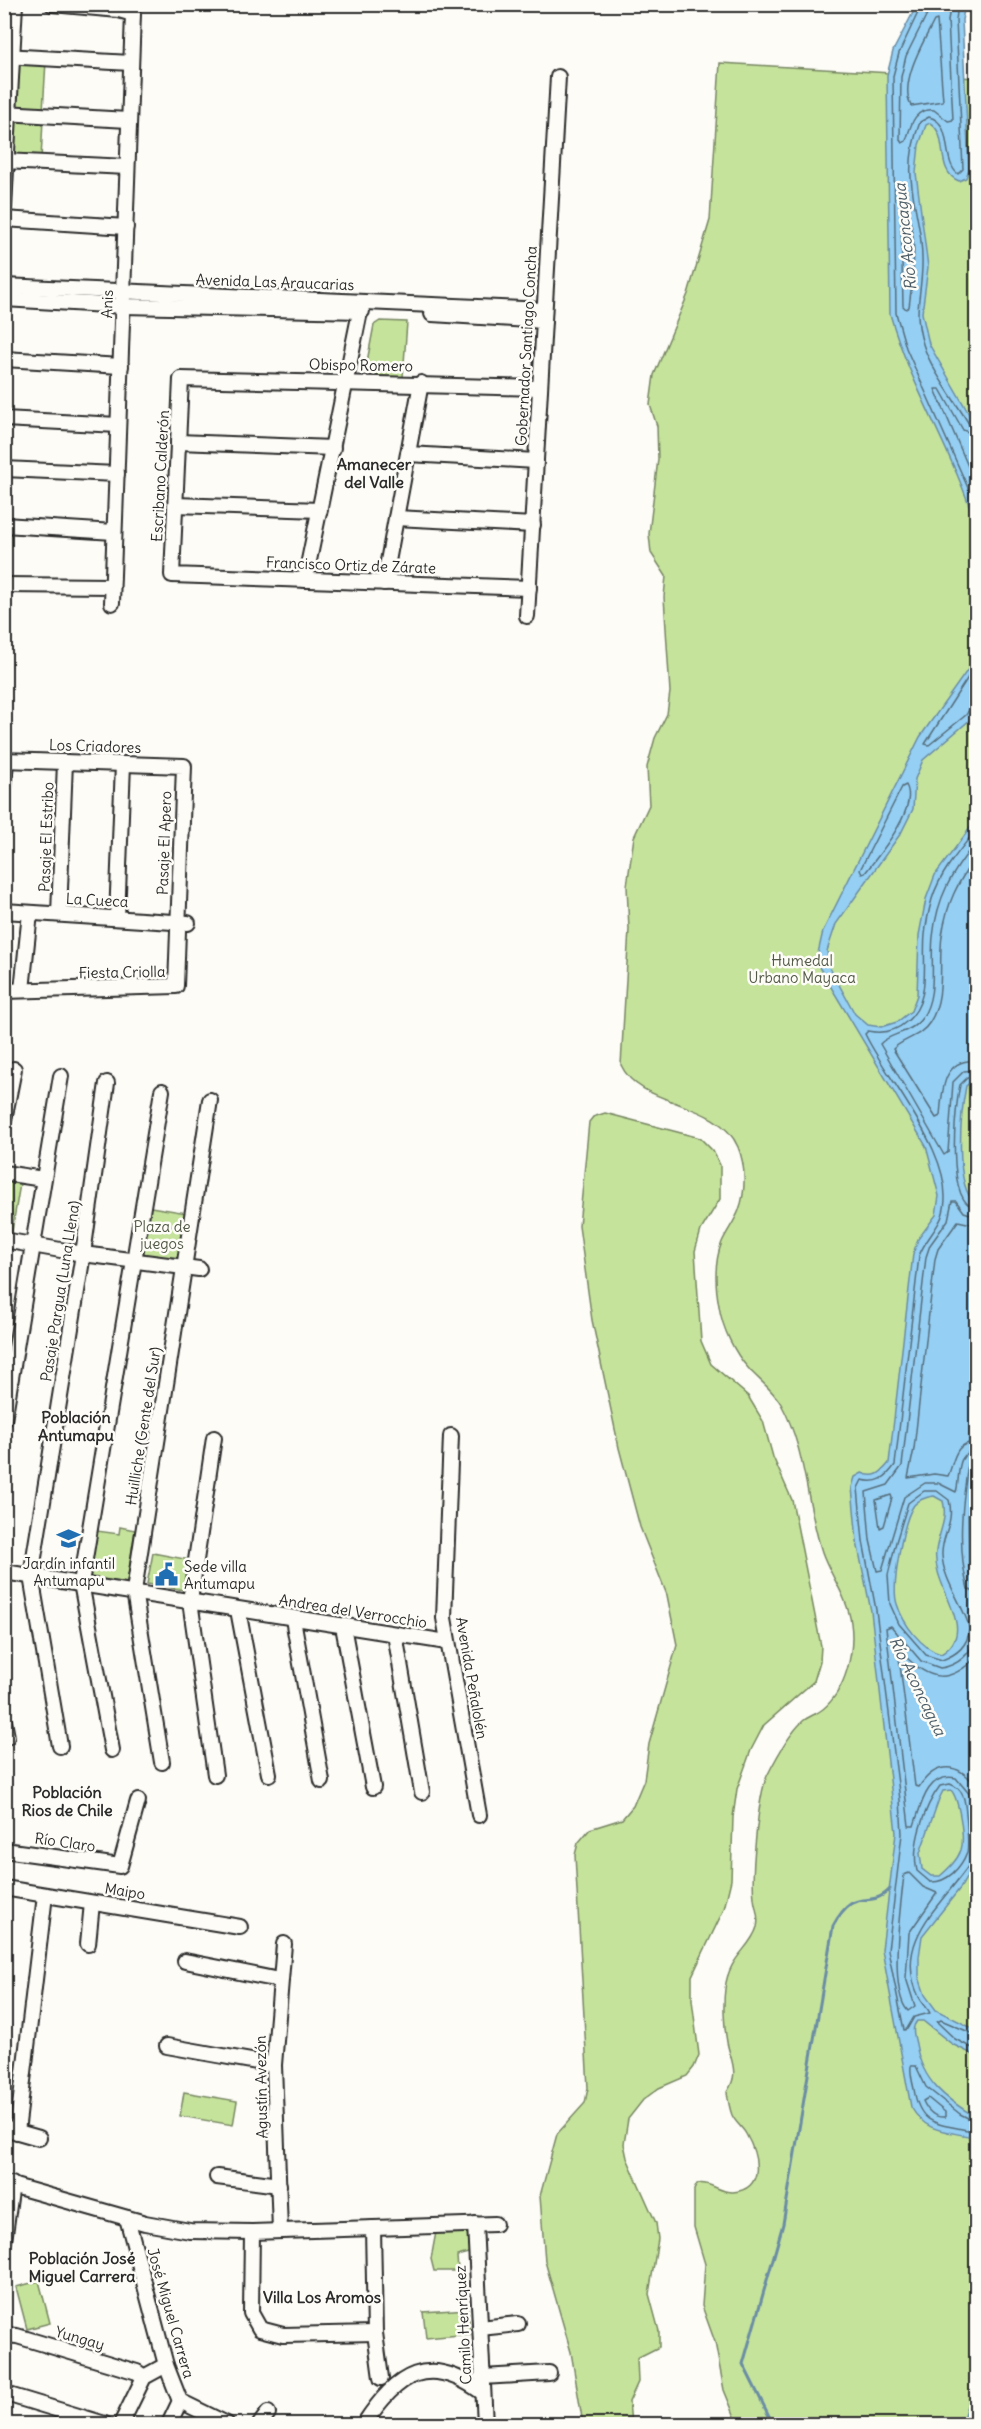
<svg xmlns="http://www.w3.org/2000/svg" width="981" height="2429" viewBox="0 0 981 2429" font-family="Delius,sans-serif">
<rect width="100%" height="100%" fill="#fdfcf7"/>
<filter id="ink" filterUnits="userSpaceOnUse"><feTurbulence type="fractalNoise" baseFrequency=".0167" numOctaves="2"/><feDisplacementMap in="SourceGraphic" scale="12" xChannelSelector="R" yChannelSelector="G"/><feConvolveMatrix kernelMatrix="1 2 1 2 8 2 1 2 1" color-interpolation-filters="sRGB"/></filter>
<g filter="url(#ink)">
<g fill="#c5e39b" stroke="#788763" stroke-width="1.5">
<polygon points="16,60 46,61 43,111 14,110"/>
<path d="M720,63L976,78V2424H738L724,2390L715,2342L702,2306L705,2264L694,2227V2190L697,2184C710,2181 720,2193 733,2192C766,2189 758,2155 746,2134C742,2127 735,2122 732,2115C729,2107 728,2099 727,2092C740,2073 731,2062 727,2042C724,2026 723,2004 725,1989C729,1955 750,1950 757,1927C760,1916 755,1909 754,1898C751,1875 758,1796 767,1776C776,1758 788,1735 803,1721C809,1716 817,1714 823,1709C846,1690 855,1651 851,1623C848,1598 830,1575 822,1552C806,1503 806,1449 781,1404C773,1390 760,1381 749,1369C734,1353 722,1327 719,1306C715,1285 714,1262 722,1242C727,1231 735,1221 739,1210C746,1191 746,1166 738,1147C717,1098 641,1109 621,1065L629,929L627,886L634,837L649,805L647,767L655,738L667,714L670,692L664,597L666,576L651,553L649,534L658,459L657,426L650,405L654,375L688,294L710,220Z"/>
<polygon points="13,118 43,119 41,160 11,159"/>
<polygon points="380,321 407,322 403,377 374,376 366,367 374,325"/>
<polygon points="605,1113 700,1138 713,1151 720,1165 720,1199 701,1230 695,1251 701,1341 711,1364 748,1396 763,1421 773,1457 792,1500 821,1646 820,1661 814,1681 764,1725 751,1750 737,1789 733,1817 731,1880 724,1909 692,1976 692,2000 699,2055 694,2067 687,2076 659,2088 643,2100 628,2119 624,2144 627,2158 656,2223 658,2239 649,2294 659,2331 659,2347 637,2358 638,2382 629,2402 631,2424 583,2424 571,2352 545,2261 540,2196 557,2134 585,2103 588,2088 575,1855 578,1843 590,1829 622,1819 633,1806 644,1780 649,1744 677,1645 667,1595 640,1527 619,1448 592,1320 579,1226 589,1122 593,1117"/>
<polygon points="4,1182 20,1184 12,1231 5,1230"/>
<polygon points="145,1206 187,1213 178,1260 137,1256"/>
<polygon points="120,1527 135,1530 127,1583 90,1577 97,1531 119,1534"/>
<polygon points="153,1553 190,1560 184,1590 147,1584"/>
<polygon points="184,2092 237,2101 233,2125 180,2116"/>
<polygon points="436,2232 466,2232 470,2235 472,2252 457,2256 458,2271 434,2271 431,2259"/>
<polygon points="39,2281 50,2323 27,2329 16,2287"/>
<polygon points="468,2309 470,2334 426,2338 423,2312"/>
</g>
<g fill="#95cff4" stroke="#6b8da4" stroke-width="1.5" fill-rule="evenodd">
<path d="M917,5H965L962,20L969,169L966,178L959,181C934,171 950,135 930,123L926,125L919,145L916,173L928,267L922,313L929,344L976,426V526C954,453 911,388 890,314L887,75L893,51Z"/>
<path d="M976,647V709L971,719L923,760L915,779L913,809L901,833L836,924L827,951L830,968L855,1014L868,1025L881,1027L897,1022L911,1011L917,995L919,935L926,899L935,875L976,820V1087L970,1083L966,1086C961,1111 953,1188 976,1203V1439L968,1515L969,1566L976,1599V1860L961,1887L922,1936L919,1957V1977L925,1995L936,2010L976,2030V2056L952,2044L923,2021H917C911,2028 914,2035 916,2044C922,2081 945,2099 976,2117V2138C948,2130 927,2135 911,2107L882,1950L896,1833L871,1611L857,1542L852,1487L855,1477L862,1473C875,1479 881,1473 889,1463L913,1254L918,1239L936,1215L939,1196L926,1146L816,962L823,931L920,737L969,668ZM934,1496L943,1501C948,1520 938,1533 936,1551C931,1588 981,1630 941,1654C922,1649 903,1624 897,1604C891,1587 903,1520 914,1505C919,1499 927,1497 934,1496ZM951,1790C959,1799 965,1838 961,1850C957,1861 948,1869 940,1876H931L922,1869L920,1853L939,1799L943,1791Z"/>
<polygon points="976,2379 976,2424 961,2424"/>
</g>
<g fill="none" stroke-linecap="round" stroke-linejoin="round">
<g stroke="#556d7b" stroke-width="1.5">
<polyline points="922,4 899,53 893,76 896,313 906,348 976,506"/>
<path d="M930,4L928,12L906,56L901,77L900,140L902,143L906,141C911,125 914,108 934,110L948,121L953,120L948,20L951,4"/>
<path d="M958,4L956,20L963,169L958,174C941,161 954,123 929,117L920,122C897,181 924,212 922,267C921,298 913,312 923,344C930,368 956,402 969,424L976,428"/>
<path d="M937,20L943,101L911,106C899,82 923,43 934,21Z"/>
<path d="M904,210C920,228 912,284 909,307L906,309L903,306L901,213Z"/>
<polyline points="976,435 963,430 940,389 935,389 976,485"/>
<polyline points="976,665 925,744 929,745 966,715 970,708 976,707"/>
<path d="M906,785C919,808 879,855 865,873L862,874L860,870L902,787Z"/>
<path d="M976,830C959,851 940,873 932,899C929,910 926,924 925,935C922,965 932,1001 906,1022C895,1032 883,1034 868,1031L865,1034C887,1081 961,1161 942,1216C937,1230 924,1241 919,1256L895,1465C886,1478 878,1484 862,1480L858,1488L863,1541L876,1610L900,1800L902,1834L888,1950L904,2030L907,2029L914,2017L930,2013C927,2007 922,2003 919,1997C892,1941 941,1906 969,1865L976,1862"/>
<path d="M976,842C952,872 937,897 933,937C930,963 938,995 922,1018C911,1034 889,1033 880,1044L944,1155L948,1152L953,1082L964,1071L976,1070"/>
<path d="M976,856C957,884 947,902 942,936C938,965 946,996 930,1022C921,1037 902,1039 893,1049L936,1118L940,1116C942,1091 943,1058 976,1061"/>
<path d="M976,1078H967L960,1085C955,1107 945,1204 976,1208"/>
<path d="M976,1216L964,1212L956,1201H952L948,1220L930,1245L926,1257L902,1466L888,1485L866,1492L870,1540L877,1571L882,1570L904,1497L925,1483H938L956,1492C961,1477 954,1452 976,1451"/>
<path d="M976,1225L958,1221L938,1249L935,1259L914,1449L908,1478L934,1474L948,1476C955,1460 953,1443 976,1442"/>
<path d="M976,1459L968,1464C962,1505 957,1548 968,1589L976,1593"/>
<path d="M924,1491H937L949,1500C955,1523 941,1536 942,1555C943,1580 963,1604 970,1629C967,1646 958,1654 942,1660L926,1655L899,1624L890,1604L888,1575L896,1542L908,1503Z"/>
<polygon points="891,1495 892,1498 884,1526 880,1528 876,1500"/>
<path d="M976,1636C972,1653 958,1666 940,1668L921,1661L891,1626L886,1628L909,1826H914C921,1805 927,1772 956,1778L971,1796L976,1854"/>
<path d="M976,1657C949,1685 929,1681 903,1654L899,1657L915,1786L919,1787C936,1761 958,1762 976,1786"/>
<path d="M950,1784C956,1786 961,1790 963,1796C966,1803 969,1845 967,1852C961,1868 947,1883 930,1882L917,1871C911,1846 924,1807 940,1786Z"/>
<path d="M909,1873L923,1887L937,1893L909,1933L906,1978L915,2006L908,2011C888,1991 901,1903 904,1875Z"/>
<polyline points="976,2035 941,2020 937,2022 955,2039 976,2050"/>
<path d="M928,2098L945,2112V2117C934,2118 927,2110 923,2101Z"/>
<path d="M976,2122L960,2114L926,2087L916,2066H911C910,2073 912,2081 914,2089C920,2130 943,2123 976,2132"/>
</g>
<path stroke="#6b8da4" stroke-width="3" d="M773,2424L743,2364L783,2224L833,1926C856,1883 868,1912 890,1889"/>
<defs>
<g id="minor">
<polyline points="52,4 119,10 133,14 112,603"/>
<polyline points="4,56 131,63"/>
<polyline points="4,113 128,120"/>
<polyline points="4,161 127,167"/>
<polyline points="4,207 15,4"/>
<polyline points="4,219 126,227"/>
<polyline points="4,286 544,310"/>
<polyline points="4,299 123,306 362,311"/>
<polyline points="432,314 544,321"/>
<polyline points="4,359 121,366"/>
<polyline points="4,419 118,425"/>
<polyline points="178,442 333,448"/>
<polyline points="408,454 536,461"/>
<polyline points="4,469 117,474"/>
<polyline points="175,505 320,510"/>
<polyline points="396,518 533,525"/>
<polyline points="4,525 114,532"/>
<polyline points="305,580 362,302"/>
<polyline points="384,583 421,383"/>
<polyline points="4,585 112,586"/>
<polyline points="529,588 172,575 181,379 540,388"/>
<polyline points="527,616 558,77"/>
<polyline points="4,760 184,766 176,986 4,991"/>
<polyline points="4,789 6,760"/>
<polyline points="4,911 188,923"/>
<polyline points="59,914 65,762"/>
<polyline points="117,918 123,764"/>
<polyline points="22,990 30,913"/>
<polyline points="4,1120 14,1069"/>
<polyline points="4,1173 43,1179"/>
<polyline points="4,1240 83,1254 199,1269"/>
<polyline points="4,1420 61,1076"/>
<polyline points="451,1436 444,1618 479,1815"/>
<polyline points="214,1438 190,1601 215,1775"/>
<polyline points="4,1572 447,1642"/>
<polyline points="238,1610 269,1774"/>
<polyline points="293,1619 322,1781"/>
<polyline points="343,1626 373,1787"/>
<polyline points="395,1634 422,1792"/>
<polyline points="4,1721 7,1737"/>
<polyline points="60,1746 31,1576 83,1254 107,1083"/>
<polyline points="112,1750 81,1583 162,1091"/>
<polyline points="162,1762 134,1591 210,1100"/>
<polyline points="4,1850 120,1866 138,1801"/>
<polyline points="4,1888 240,1927"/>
<polyline points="88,1944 92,1903"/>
<polyline points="185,1961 279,1980"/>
<polyline points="167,2046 274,2065"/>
<polyline points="4,2128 39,2138"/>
<polyline points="17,2132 45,1895"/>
<polyline points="217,2177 279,2185"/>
<polyline points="4,2183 145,2223 190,2231 252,2232 495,2224"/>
<polyline points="127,2218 166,2365 180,2401 227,2424"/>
<polyline points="475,2224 485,2424"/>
<polyline points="373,2228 375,2333 381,2378"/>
<polyline points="280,2230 274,2065 284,1944"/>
<polyline points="252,2232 251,2313 260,2329 283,2335 375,2333"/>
<polyline points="4,2241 12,2184"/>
<polyline points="480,2328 518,2324"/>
<polyline points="4,2335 17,2336 137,2372 144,2377"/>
<polyline points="482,2377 549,2373"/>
<polyline points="6,2394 105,2424"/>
<polyline points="121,2424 144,2377 166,2365"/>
<polyline points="169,2424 180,2401"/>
<polyline points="260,2424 268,2413"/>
<path d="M364,2424C397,2374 428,2352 483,2393"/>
</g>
</defs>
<use href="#minor" stroke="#2b2b2b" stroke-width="18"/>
<use href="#minor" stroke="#fdfcf7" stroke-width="14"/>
</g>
</g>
<defs>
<symbol id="school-bare" viewBox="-9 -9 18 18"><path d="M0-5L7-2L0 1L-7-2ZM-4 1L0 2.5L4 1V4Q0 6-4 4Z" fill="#1f6fb2" stroke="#fdfcf7" stroke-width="2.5" paint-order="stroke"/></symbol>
<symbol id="civic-bare" viewBox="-9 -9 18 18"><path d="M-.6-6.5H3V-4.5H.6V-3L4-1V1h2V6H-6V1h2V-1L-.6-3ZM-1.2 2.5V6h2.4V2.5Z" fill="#1f6fb2" stroke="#fdfcf7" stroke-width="2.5" paint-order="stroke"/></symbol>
</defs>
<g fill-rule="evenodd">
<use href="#school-bare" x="52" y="1522" width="33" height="33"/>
<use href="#civic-bare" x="150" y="1558" width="33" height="33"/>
</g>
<g text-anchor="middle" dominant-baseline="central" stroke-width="5" stroke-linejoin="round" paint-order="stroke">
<g font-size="15" fill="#2b2b2b" stroke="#fdfcf7">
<text transform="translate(275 282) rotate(2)">Avenida Las Araucarias</text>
<text transform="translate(107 304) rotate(-88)">Anis</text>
<text transform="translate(526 346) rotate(-87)">Gobernador Santiago Concha</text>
<text transform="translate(361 365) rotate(1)">Obispo Romero</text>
<text transform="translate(160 476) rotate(-87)">Escribano Calderón</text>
<text transform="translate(351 565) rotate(2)">Francisco Ortiz de Zárate</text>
<text transform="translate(95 746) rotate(2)">Los Criadores</text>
<text transform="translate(46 837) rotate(-88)">Pasaje El Estribo</text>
<text transform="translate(164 843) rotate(-88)">Pasaje El Apero</text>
<text transform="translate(97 900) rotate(3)">La Cueca</text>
<text transform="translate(122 972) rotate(-1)">Fiesta Criolla</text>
<text transform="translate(60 1291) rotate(-81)">Pasaje Pargua (Luna Llena)</text>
<text transform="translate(143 1426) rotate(-81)">Huilliche (Gente del Sur)</text>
<text transform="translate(353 1611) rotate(9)">Andrea del Verrocchio</text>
<text transform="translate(472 1678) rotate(80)">Avenida Peñalolén</text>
<text transform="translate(65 1842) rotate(8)">Río Claro</text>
<text transform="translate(125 1891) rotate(9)">Maipo</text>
<text transform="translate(261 2087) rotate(-91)">Agustín Avezón</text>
<text transform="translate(171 2313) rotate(74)">José Miguel Carrera</text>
<text transform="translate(463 2325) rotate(-93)">Camilo Henríquez</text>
<text transform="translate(80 2338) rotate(16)">Yungay</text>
</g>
<g font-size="15" fill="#525947" stroke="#fdfcf7">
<text x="802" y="960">Humedal<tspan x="802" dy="17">Urbano Mayaca</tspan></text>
<text x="162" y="1226">Plaza de<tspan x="162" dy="17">juegos</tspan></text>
</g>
<g font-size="15" fill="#2b2b2b" stroke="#fdfcf7">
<text x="69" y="1563">Jardín infantil<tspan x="69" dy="17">Antumapu</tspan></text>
<text x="184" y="1566" text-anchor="start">Sede villa<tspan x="184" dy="17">Antumapu</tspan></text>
</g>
<g font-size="16" font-style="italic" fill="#4b5c67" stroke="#fdfcf7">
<text transform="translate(905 237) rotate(-96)">Río Aconcagua</text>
<text transform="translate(918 1686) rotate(64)">Río Aconcagua</text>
</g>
<g font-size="16" font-weight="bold" fill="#2b2b2b" stroke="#fdfcf7">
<text x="374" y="464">Amanecer<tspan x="374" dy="18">del Valle</tspan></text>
<text x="76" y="1417">Población<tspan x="76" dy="18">Antumapu</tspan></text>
<text x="67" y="1792">Población<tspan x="67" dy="18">Rios de Chile</tspan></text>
<text x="82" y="2258">Población José<tspan x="82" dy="18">Miguel Carrera</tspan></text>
<text x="322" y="2297">Villa Los Aromos</text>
</g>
</g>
<rect width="981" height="2429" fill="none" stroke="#fdfcf7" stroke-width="24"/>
<rect x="12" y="12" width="957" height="2405" fill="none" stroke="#2b2b2b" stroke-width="2" filter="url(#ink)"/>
</svg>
